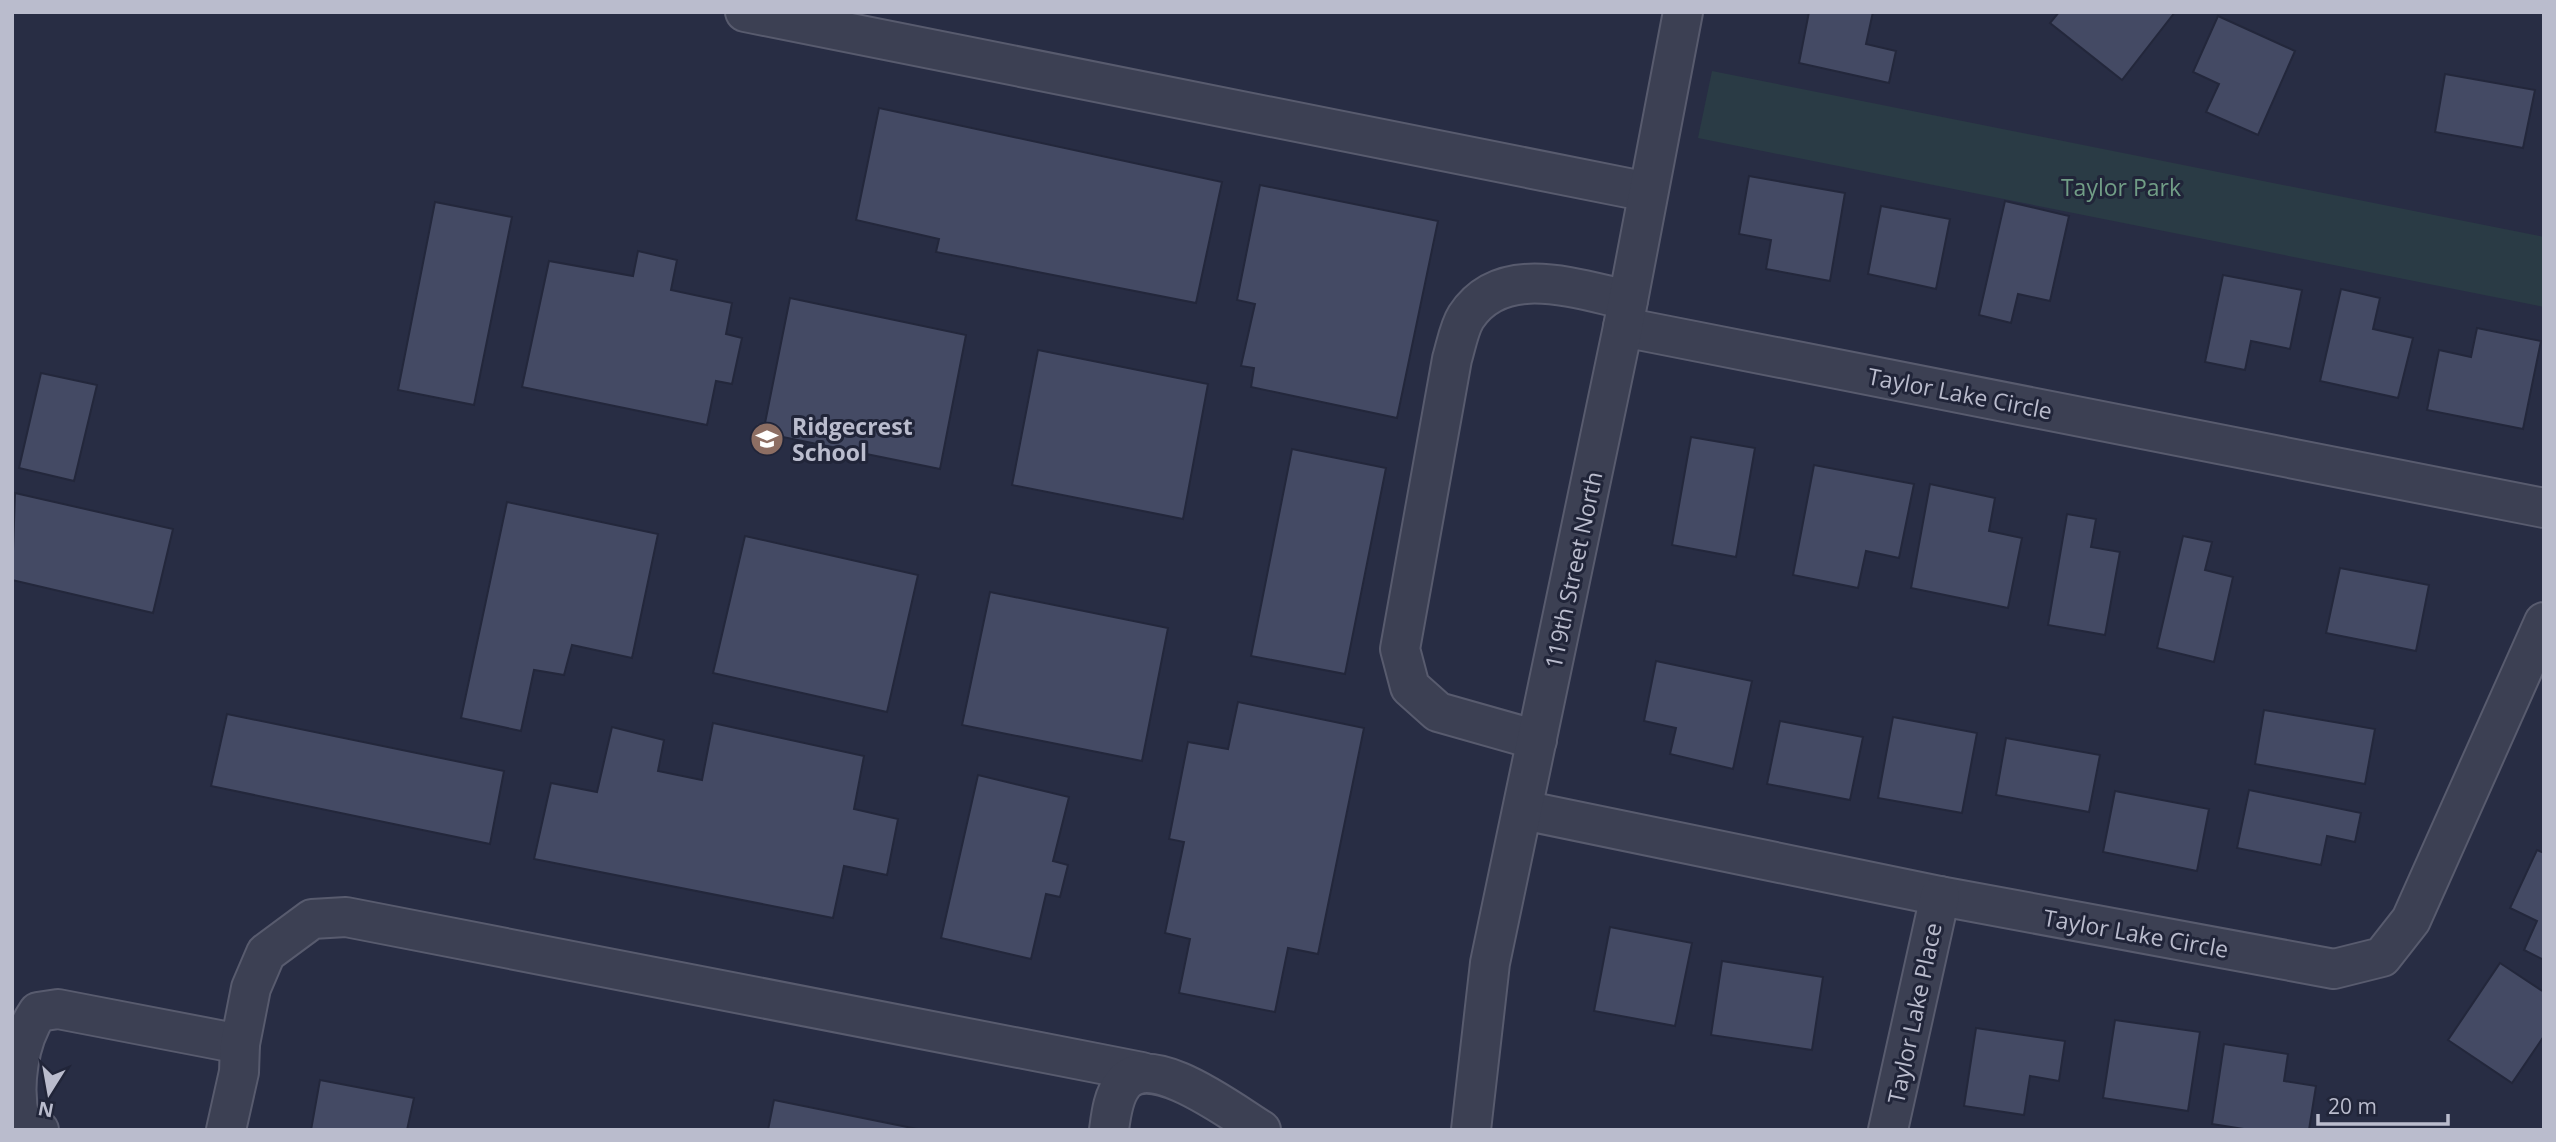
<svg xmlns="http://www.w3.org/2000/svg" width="2556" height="1142" viewBox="0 0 2556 1142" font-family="'Open Sans',sans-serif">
<rect width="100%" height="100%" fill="#282d44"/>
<polygon fill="#2a3b45" points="1712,71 2544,237 2544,307 1698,138"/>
<g fill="#444a64" stroke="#23273b" stroke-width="2">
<polygon points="1809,12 1873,12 1866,44 1896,51 1889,83 1799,63"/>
<polygon points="2059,12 2175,12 2122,80 2050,23"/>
<polygon points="2218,16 2295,51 2258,135 2206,112 2219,84 2193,72"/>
<polygon points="2445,74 2535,90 2523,148 2435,132"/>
<polygon points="879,108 1222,182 1196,303 936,252 939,239 856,220"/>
<polygon points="1749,176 1845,193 1830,281 1766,269 1771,240 1739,234"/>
<polygon points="1260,185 1438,221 1397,418 1251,387 1254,368 1241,366 1255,304 1237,300"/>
<polygon points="2005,201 2069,216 2050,301 2018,294 2011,323 1979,315"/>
<polygon points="435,202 512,217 474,405 398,390"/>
<polygon points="1881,206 1950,219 1936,289 1868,274"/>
<polygon points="638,251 677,260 671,290 732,303 726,334 742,338 732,384 716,381 707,425 522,387 549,261 633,276"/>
<polygon points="2223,275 2302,290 2290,349 2251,341 2245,370 2205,362"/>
<polygon points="2341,289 2380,298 2373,329 2413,338 2398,398 2320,381"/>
<polygon points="790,298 966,335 940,469 763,433"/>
<polygon points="2477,328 2541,341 2523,429 2427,410 2439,350 2471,357"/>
<polygon points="1038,350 1208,384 1183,519 1012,485"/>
<polygon points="41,373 97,385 74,481 19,468"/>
<polygon points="1691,437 1755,448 1736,557 1672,545"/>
<polygon points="1292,449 1386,468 1345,674 1251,656"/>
<polygon points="1814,465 1914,484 1899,558 1866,551 1858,588 1793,575"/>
<polygon points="1930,484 1995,498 1989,531 2022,538 2008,608 1911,588"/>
<polygon points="15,493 173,529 153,613 12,580"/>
<polygon points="507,502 658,534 632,658 572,645 564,675 534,670 521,731 461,718"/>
<polygon points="2067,514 2096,519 2091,547 2120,552 2105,635 2048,625"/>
<polygon points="745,536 918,575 887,712 713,673"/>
<polygon points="2183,536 2212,542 2205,570 2233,577 2214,662 2157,648"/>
<polygon points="2340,568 2429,585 2416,651 2326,633"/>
<polygon points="990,592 1168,628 1142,761 962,725"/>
<polygon points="1656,661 1752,681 1733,769 1670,754 1676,728 1644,721"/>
<polygon points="1238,702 1364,728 1318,954 1288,948 1275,1012 1179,993 1190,939 1165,933 1184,842 1169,839 1188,742 1228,749"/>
<polygon points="2264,710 2375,729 2365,784 2255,764"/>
<polygon points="227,714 504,771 490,844 211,786"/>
<polygon points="1893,717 1977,733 1962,813 1878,798"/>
<polygon points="1780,721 1863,737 1850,800 1767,784"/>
<polygon points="713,723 864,756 854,809 898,819 887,875 844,866 833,918 534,859 551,783 597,792 612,727 664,740 658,771 702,780"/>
<polygon points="2006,738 2100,755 2089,812 1996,795"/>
<polygon points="978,775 1069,797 1053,861 1068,865 1060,897 1046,894 1031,959 941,938"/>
<polygon points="2249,790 2361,813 2355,842 2327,836 2321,865 2237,848"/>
<polygon points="2115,791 2209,809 2197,871 2103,852"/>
<polygon points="2537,850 2544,853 2544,960 2524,950 2537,921 2510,908"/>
<polygon points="1610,927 1692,943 1675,1026 1594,1011"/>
<polygon points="1722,961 1823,977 1812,1050 1711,1035"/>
<polygon points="2500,963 2544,992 2544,1036 2512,1083 2448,1040"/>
<polygon points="2115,1020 2200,1032 2188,1111 2103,1098"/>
<polygon points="1976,1028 2065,1041 2059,1081 2030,1076 2024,1115 1964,1106"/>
<polygon points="2224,1044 2288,1054 2284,1081 2316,1086 2309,1130 2250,1130 2212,1124"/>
<polygon points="320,1080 414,1098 407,1130 311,1130"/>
<polygon points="774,1100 922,1130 768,1130"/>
</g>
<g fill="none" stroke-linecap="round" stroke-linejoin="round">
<defs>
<g id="minor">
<polyline points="745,12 1648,192"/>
<polyline points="1623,327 2544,508"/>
<path d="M1537,740L1438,712L1410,687L1400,649L1452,359C1456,346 1459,328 1466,317C1502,262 1576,289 1628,300"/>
<polyline points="1523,810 1940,896 2334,969 2382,957 2411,920 2544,622"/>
<path d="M39,1130L20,1121C12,1087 18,1041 38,1012L58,1009L240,1044"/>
<polyline points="226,1130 239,1072 240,1044 251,988 266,953 312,919 346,917 1142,1072"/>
<path d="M1109,1130C1111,1115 1113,1096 1123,1084C1150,1049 1233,1113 1261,1130"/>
<polyline points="1471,1130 1490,963 1623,327 1683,12"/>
<polyline points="1888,1130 1940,896"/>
</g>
</defs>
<use href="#minor" stroke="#585b6e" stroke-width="42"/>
<use href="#minor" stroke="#3c4053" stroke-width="38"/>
</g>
<defs>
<symbol id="school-disc" viewBox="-11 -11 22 22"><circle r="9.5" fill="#8d6e63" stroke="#212539"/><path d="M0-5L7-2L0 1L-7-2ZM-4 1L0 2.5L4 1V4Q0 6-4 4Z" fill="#fff"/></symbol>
</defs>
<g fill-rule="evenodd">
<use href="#school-disc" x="748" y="420" width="38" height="38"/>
</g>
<g text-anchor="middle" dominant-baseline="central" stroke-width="6" stroke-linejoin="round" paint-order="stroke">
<g font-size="23" fill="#719d86" stroke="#212539">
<text x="2121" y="187">Taylor Park</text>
</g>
<g font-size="23" fill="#babccd" stroke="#212539">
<text transform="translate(1960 393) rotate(11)">Taylor Lake Circle</text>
<text transform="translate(1573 570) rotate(-78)">119th Street North</text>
<text transform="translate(2136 933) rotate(10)">Taylor Lake Circle</text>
<text transform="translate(1914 1013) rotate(-78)">Taylor Lake Place</text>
</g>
<g font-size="23" font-weight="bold" fill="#babccd" stroke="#212539" text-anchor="start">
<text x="792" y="426">Ridgecrest<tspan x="792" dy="26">School</tspan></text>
</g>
</g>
<rect width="2556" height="1142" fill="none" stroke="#babccd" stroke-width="28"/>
<g transform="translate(49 1093) rotate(191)" stroke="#212539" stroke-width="5" paint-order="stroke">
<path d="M0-5L12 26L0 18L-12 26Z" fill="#babccd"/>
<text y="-10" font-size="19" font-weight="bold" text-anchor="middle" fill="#babccd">N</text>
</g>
<path d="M2318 1114v10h130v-10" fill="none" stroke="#babccd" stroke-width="3.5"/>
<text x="2328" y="1114" font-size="21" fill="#babccd" stroke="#212539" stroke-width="5" paint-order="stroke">20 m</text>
</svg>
